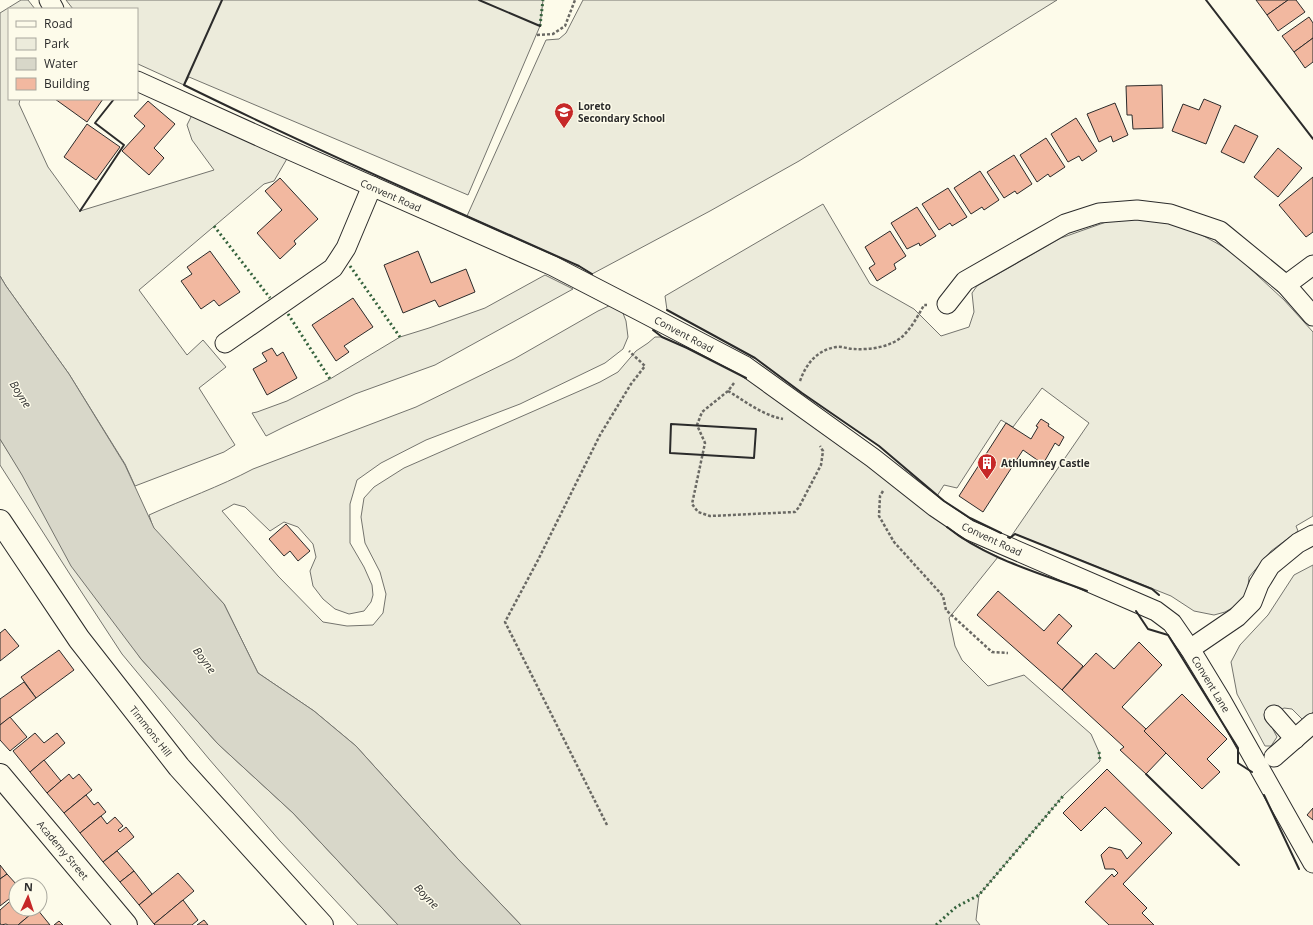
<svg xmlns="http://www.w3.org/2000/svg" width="1313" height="925" viewBox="0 0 1313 925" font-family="'Open Sans',sans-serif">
<rect width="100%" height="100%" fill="#fdfbea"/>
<g fill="#ecebdb" stroke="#74746e">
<polygon points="21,0 28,0 35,9 9,9 9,99 20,99 19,104 48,167 80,211 214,170 192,140 187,125 192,115 288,157 274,181 264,184 139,290 187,355 203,340 226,367 199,388 235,445 224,452 135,486 125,464 69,374 6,286 0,276 0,13"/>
<polygon points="66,0 543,0 540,26 468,195 189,77 184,85 138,64 137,63 137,9 73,9"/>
<polygon points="583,0 1057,0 799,161 710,211 592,274 579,266 467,216 546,40 559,39 566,33"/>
<polygon points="823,204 870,284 914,309 941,336 969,327 974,312 972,293 977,286 1061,238 1109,221 1150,217 1189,228 1231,251 1284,300 1313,332 1313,516 1296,526 1298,531 1271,551 1249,577 1247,595 1239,604 1225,612 1214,615 1194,611 1171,596 1015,534 1010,538 1089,423 1042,388 1013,427 1001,420 957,488 944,485 937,496 879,446 802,393 755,358 667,310 665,296"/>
<polygon points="545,275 573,289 435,365 355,394 284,427 266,436 252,413 257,412 287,401 330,379 400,337 429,328 485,308"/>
<path d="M613,304L621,308L626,321L628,337L623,349L605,363L520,404L426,440L381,463L357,480L350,504V543L364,567L372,585L373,595L371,602L364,611L349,614L335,609L323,599L313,586L310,571L316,557L313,544L298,527L284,522L270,531L245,507L234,504L222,511L278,576L323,622L347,626L373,625L383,613L386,594L380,572L365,543L361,517L364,498L374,487L404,468L600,382L618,372L636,351L648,343L655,337H662L687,348L740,374L777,399L914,500L961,538L998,557L949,618L955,646L962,660L988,686L1024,675L1091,734L1099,752L1100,761L1064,795L979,895L976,920L980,925H521L457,858L356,746L314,711L258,673L224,604L154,530L149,515C184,499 219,487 253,469L416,407L514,359L598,311Z"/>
<polygon points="0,439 141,659 218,744 293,813 398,925 358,925 280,841 209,759 122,654 71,576 0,465"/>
<polygon points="1313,565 1313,712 1304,721 1292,709 1284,708 1267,718 1277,737 1271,746 1265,746 1237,694 1231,662 1240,645 1268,615 1294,575"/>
</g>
<polygon fill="#d8d7c9" stroke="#74746e" points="0,276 6,286 69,374 125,465 154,528 224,604 258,673 314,711 356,746 457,858 521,925 398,925 293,813 218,744 141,659 71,566 22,475 0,439"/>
<g fill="#f2b8a0" stroke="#2b2b2b">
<polygon points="1256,0 1288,0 1267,15"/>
<polygon points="1288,0 1296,0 1305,12 1278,31 1267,15"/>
<polygon points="1309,17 1313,23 1313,38 1294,52 1282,36"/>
<polygon points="1313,38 1313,62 1305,68 1294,52"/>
<polygon points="1162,85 1163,128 1133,129 1132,115 1127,115 1126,86"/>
<polygon points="55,99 103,99 87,122"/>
<polygon points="1204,99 1221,106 1206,144 1172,131 1183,104 1199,110"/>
<polygon points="148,101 175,124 154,148 164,158 149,175 122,151 145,126 134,116"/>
<polygon points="1115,103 1128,135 1113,142 1111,136 1099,142 1087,114"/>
<polygon points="1076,118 1097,151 1082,161 1079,156 1068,162 1051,134"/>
<polygon points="87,124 120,147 96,180 64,157"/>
<polygon points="1235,125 1258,136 1244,163 1221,152"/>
<polygon points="1046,138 1065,167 1050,177 1048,174 1037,182 1020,155"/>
<polygon points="1278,148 1302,168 1278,197 1254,177"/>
<polygon points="1014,155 1032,184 1017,194 1015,191 1004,198 987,172"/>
<polygon points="980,171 999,200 984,210 982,207 971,214 954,188"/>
<polygon points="1313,177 1313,232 1306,237 1279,205"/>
<polygon points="280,178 318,219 294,241 296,244 280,259 257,233 282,210 265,191"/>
<polygon points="948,188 967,217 952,226 950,223 939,230 922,204"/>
<polygon points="917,207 936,236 920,246 919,243 907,249 891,223"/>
<polygon points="890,231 906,256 894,264 896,269 877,281 869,268 875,264 865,247"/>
<polygon points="210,251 240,292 219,306 214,300 201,309 181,281 192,274 187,267"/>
<polygon points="418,251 431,283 466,269 475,292 439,307 435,300 403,313 384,265"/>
<polygon points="353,298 373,327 344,346 349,352 336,361 312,325"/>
<polygon points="272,348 277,356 283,352 297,378 267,395 253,369 267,361 262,353"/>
<polygon points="1041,419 1049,424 1048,426 1064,437 1059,446 1055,443 1043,464 1023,450 983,512 959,496 1006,423 1031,439 1038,427 1036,426"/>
<polygon points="286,524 310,551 298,561 290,551 284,556 269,539"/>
<polygon points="998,591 1044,631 1059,614 1072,626 1057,643 1083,666 1062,690 977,615"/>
<polygon points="5,629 19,646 0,661 0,633"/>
<polygon points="1139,642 1162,665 1122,707 1146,729 1144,731 1166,753 1146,774 1120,750 1124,747 1062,690 1096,653 1114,669"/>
<polygon points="59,650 74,670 36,698 21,677"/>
<polygon points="24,682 36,698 0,725 0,699"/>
<polygon points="1182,694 1227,739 1207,759 1220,772 1202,789 1144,731"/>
<polygon points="10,717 27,737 10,751 0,740 0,725"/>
<polygon points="35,733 44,743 57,733 65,743 30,772 13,751"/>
<polygon points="44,760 61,781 47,793 30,772"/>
<polygon points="1107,769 1172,833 1123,884 1147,908 1142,913 1154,925 1109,925 1085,902 1112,874 1114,877 1118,873 1114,869 1105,869 1101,855 1109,847 1121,850 1127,859 1142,843 1105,807 1081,831 1063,813"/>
<polygon points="69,774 73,779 79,774 92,790 64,813 47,793"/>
<polygon points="86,795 94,805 98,802 106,812 80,833 64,813"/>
<polygon points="1313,808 1313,820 1307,815"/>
<polygon points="101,816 107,824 115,817 123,826 118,830 120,832 126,827 134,837 103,862 80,833"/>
<polygon points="117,851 134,871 120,882 103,862"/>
<polygon points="0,865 7,874 0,879"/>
<polygon points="134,871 152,894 139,905 120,882"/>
<polygon points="178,873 194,891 154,924 139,905"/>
<polygon points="7,874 17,885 16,896 10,901 9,899 0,906 0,879"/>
<polygon points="16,896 16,909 37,909 18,925 8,925 6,924 1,925 0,923 0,910"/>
<polygon points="183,900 198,920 192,925 155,925 154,924"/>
<polygon points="37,909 50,925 18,925"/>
<polygon points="204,920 208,925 197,925"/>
<polygon points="59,921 63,925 54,925"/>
</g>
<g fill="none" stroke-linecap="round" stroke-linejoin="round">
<defs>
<g id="street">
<polyline points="49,0 54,9"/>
<polyline points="137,81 274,143 553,266 640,311 745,366 873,458 935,507 969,530 1156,611 1172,623 1190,649 1221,700 1313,863"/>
<polyline points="1286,285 1313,265"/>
<polyline points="947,304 965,281 1065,224 1099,213 1137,210 1170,214 1220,231 1286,285 1313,316"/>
<polyline points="225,343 333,268 346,248 372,186"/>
<polyline points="1190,649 1237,617 1252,602 1259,584 1270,566 1298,543 1313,535"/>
<polyline points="1274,715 1295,739"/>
<polyline points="1274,757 1313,723"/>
</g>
<g id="secondary">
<polyline points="0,521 79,639 179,767 322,925"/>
<polyline points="0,775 126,925"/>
</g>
</defs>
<use href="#street" stroke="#2b2b2b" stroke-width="21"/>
<use href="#secondary" stroke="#2b2b2b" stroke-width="24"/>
<g stroke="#6a6964" stroke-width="2.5" stroke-dasharray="3 2" stroke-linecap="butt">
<polyline points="537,35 553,34 565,26 575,0"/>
<path d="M800,381C806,364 817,350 836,347C842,346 848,349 854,349C870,350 891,347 903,336C912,327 918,316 924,305H927"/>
<polyline points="734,383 728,391 702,412 697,425 705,443 692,504 698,512 710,516 795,512 799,507 821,465 823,451 820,446"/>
<path d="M728,391C745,401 762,415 783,419"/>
<polyline points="883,491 880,496 879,516 894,542 943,596 946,610 992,652 1008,653"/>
<polyline points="607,825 505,622 538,560 600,435 631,384 645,366 629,351"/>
</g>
<use href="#street" stroke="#fdfbea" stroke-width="19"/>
<use href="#secondary" stroke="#fdfbea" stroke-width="22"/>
<g stroke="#34623c" stroke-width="3" stroke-dasharray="2 3" stroke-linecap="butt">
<polyline points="540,26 543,0"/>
<polyline points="214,226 270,298"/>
<polyline points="350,266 400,337"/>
<polyline points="288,314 330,379"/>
<polyline points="1099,752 1100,761"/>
<polyline points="936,925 956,907 979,895 1064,795"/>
</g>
<g stroke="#2b2b2b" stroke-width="2">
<path d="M222,0L184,85C314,149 447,207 579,266L592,274"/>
<polyline points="479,0 540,26"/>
<polyline points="1206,0 1313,139"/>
<polyline points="80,211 124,145 95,123 114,99"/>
<polyline points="667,310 755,358 802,393 879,446 944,501 970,518 1001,533"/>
<polyline points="653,330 662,337 687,348 746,378"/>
<polygon points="671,424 756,429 754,458 670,453"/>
<path d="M947,527C987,559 1040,573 1087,591"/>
<polyline points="1008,537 1010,538 1015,534 1152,589 1159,595"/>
<polyline points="1136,611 1148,629 1168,635 1238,748 1238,763 1252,772"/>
<polyline points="1146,774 1239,865"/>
<polyline points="1264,795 1299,869"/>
</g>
</g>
<defs>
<symbol id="school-pin" viewBox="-11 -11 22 30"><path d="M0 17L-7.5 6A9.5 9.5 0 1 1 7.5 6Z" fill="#c62828" stroke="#fdfbea"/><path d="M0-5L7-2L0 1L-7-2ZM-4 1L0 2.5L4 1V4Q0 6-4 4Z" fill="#fff"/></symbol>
<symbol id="building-pin" viewBox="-11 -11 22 30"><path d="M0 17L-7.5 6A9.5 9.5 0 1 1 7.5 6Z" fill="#c62828" stroke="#fdfbea"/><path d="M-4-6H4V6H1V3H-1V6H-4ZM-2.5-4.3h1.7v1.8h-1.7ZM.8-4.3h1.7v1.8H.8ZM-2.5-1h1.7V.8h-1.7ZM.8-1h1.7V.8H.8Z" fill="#fff"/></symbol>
</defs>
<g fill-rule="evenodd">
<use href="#school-pin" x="553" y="101" width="22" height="30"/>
<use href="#building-pin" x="976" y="452" width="22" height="30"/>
</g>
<g text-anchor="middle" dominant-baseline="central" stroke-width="3" stroke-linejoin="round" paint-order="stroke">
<g font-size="10" font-weight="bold" fill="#2b2b2b" stroke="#fdfbea" text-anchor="start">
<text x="578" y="106">Loreto<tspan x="578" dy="12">Secondary School</tspan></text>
<text x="1001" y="463">Athlumney Castle</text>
</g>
<g font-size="10" fill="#2b2b2b" stroke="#fdfbea">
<text transform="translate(391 195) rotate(24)">Convent Road</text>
<text transform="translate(684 334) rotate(28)">Convent Road</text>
<text transform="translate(992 539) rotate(25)">Convent Road</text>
<text transform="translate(1211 684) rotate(59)">Convent Lane</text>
<text transform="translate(151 731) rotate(52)">Timmons Hill</text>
<text transform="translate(63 850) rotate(50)">Academy Street</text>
</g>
<g font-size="11" font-style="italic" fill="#2b2b2b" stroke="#fdfbea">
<text transform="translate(21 394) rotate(58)">Boyne</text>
<text transform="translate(205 660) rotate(53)">Boyne</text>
<text transform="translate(427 896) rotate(46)">Boyne</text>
</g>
</g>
<rect x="8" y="8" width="130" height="92" fill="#fdfbea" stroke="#a9a89e"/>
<rect x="16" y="21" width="20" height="6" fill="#fdfbea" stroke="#a9a89e"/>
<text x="44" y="28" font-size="12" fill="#2b2b2b">Road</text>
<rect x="16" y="38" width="20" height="12" fill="#ecebdb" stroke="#a9a89e"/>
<text x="44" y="48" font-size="12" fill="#2b2b2b">Park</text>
<rect x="16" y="58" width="20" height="12" fill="#d8d7c9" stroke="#a9a89e"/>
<text x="44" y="68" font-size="12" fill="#2b2b2b">Water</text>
<rect x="16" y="78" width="20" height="12" fill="#f2b8a0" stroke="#a9a89e"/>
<text x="44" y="88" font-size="12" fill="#2b2b2b">Building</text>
<g transform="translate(28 897) rotate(3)"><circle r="19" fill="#fdfbea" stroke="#a9a89e"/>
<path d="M0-3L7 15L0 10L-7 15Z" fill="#c62828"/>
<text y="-6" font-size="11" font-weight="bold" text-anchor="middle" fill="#2b2b2b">N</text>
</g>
</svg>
